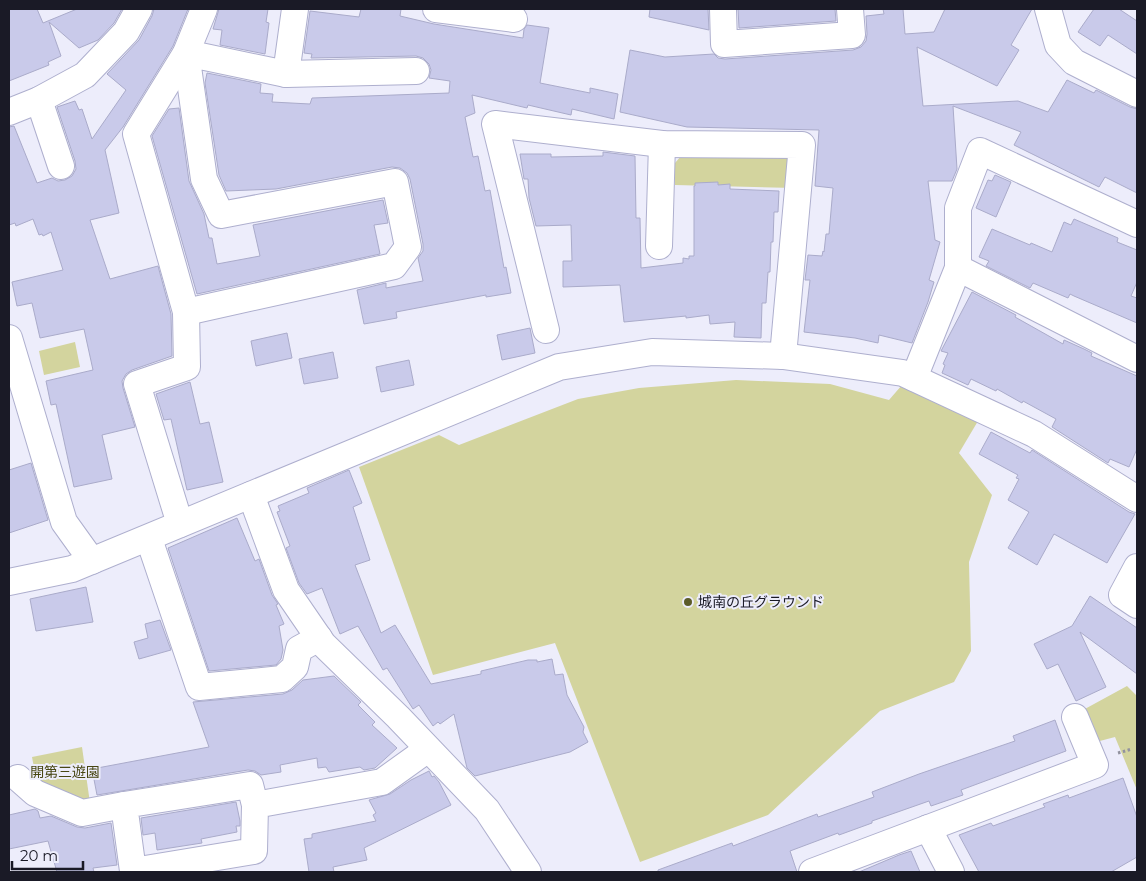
<svg xmlns="http://www.w3.org/2000/svg" width="1146" height="881" viewBox="0 0 1146 881" font-family="Montserrat,'Noto Sans JP',sans-serif">
<rect width="100%" height="100%" fill="#ededfb"/>
<g fill="#d3d49e">
<polygon points="687,149 789,153 795,188 675,185 675,163"/>
<polygon points="75,342 80,367 44,375 39,351"/>
<polygon points="736,380 830,384 889,400 902,385 978,421 959,453 992,495 969,562 971,651 954,682 880,711 768,815 640,862 555,643 433,675 359,467 439,435 459,445 578,399 639,388"/>
<polygon points="1127,686 1137,696 1137,790 1115,737 1096,742 1083,710"/>
<polygon points="82,747 90,803 37,783 32,757"/>
</g>
<g fill="#c9caea" stroke="#aaabca">
<polygon points="9,9 37,9 43,23 77,9 122,9 114,23 98,40 79,48 49,22 61,56 48,62 49,65 9,81"/>
<polygon points="154,9 188,9 173,46 123,127 105,150 119,213 90,220 110,279 158,266 171,314 172,356 132,370 126,374 122,381 123,388 135,427 102,435 112,479 74,487 56,404 51,405 46,381 93,370 84,329 40,338 32,303 17,306 12,282 63,270 51,232 43,236 42,234 39,235 33,219 16,226 15,223 9,225 9,127 14,126 37,183 52,178 58,181 65,180 72,176 76,169 75,161 57,107 75,101 79,110 82,109 92,139 126,90 107,74 139,40 152,16"/>
<polygon points="219,9 268,9 266,22 269,23 265,54 220,45 222,30 213,29"/>
<polygon points="361,9 401,9 400,16 434,24 523,38 524,29 527,25 549,28 540,83 590,93 590,88 618,94 614,119 572,109 571,115 528,105 527,108 472,95 475,113 465,117 473,157 478,156 485,191 490,190 504,268 506,267 511,293 486,297 486,295 396,312 397,318 364,324 357,290 386,283 386,288 423,281 418,258 423,251 423,244 410,179 407,173 400,168 392,167 276,189 226,191 219,175 205,83 207,73 261,84 260,93 273,94 272,102 310,104 312,98 449,93 450,81 429,78 431,70 429,64 423,58 416,56 311,58 312,54 304,53 310,11 359,17"/>
<polygon points="650,9 708,9 709,30 649,17"/>
<polygon points="738,9 835,9 836,21 739,28"/>
<polygon points="883,9 903,9 905,34 934,32 945,9 1032,9 1011,45 1019,50 997,86 917,47 923,106 1018,101 1048,112 1067,80 1094,93 1096,90 1130,107 1137,109 1137,193 1105,177 1099,187 1014,145 1021,132 953,106 957,169 952,181 928,181 935,240 940,242 929,280 934,282 928,302 912,343 879,335 878,343 855,338 804,332 810,280 805,280 808,255 822,256 823,251 824,252 826,234 829,234 833,188 815,186 819,130 687,127 620,112 630,50 665,57 714,54 718,58 725,59 853,50 861,47 866,41 867,34 866,16 884,14"/>
<polygon points="1094,9 1119,9 1137,21 1137,54 1108,35 1100,46 1078,32"/>
<polygon points="179,108 189,181 204,214 209,238 212,238 217,264 260,256 253,225 383,200 388,223 374,225 380,254 197,294 152,136 169,109"/>
<polygon points="603,152 635,156 636,218 640,218 641,268 683,263 683,258 689,259 689,256 694,256 694,186 695,186 695,183 718,182 718,185 730,184 730,189 779,191 778,212 774,212 773,242 771,242 770,272 768,272 766,303 762,303 761,338 734,337 735,322 710,324 709,315 686,318 686,316 624,322 620,285 563,287 563,261 572,261 571,225 536,226 529,198 528,179 524,179 520,154 551,154 551,157 603,156"/>
<polygon points="995,175 1011,182 996,217 976,208 988,180 992,181"/>
<polygon points="1074,219 1118,238 1117,242 1137,250 1137,282 1131,296 1137,298 1137,323 1074,296 1070,294 1068,298 1033,283 1030,288 986,266 989,261 979,257 992,229 1030,245 1031,243 1052,252 1064,222 1071,225"/>
<polygon points="972,292 1016,315 1015,317 1063,344 1064,340 1084,349 1092,353 1091,356 1137,376 1137,449 1129,467 1110,459 1108,463 1052,427 1056,419 1023,401 1022,403 997,389 996,391 971,379 968,385 942,373 945,365 943,364 948,353 941,351"/>
<polygon points="530,328 535,353 502,360 497,335"/>
<polygon points="287,333 292,358 256,366 251,341"/>
<polygon points="333,352 338,378 304,384 299,359"/>
<polygon points="409,360 414,385 381,392 376,367"/>
<polygon points="190,382 200,424 209,422 223,482 187,490 171,419 164,420 156,394"/>
<polygon points="991,432 1030,453 1032,450 1129,512 1135,514 1107,563 1054,534 1037,565 1008,548 1029,512 1008,500 1019,479 1016,478 1018,475 979,454"/>
<polygon points="31,463 48,520 9,533 9,470"/>
<polygon points="349,470 362,503 353,507 370,560 355,565 381,633 395,625 431,684 481,674 481,671 528,660 537,660 537,662 552,659 555,675 563,674 567,695 584,727 583,732 588,742 570,752 475,776 467,768 454,714 440,724 438,722 433,726 419,705 413,709 387,668 383,670 358,626 340,634 322,588 307,594 299,583 286,548 290,546 277,512 280,511 278,506 309,493 307,488"/>
<polygon points="237,518 255,561 259,559 272,595 278,604 276,605 284,624 279,626 283,650 281,659 276,665 209,671 168,548"/>
<polygon points="86,587 93,622 36,631 30,599"/>
<polygon points="1090,596 1137,628 1137,674 1080,632 1106,687 1076,701 1058,664 1047,669 1034,644 1072,626"/>
<polygon points="160,620 171,650 139,659 134,642 148,638 145,624"/>
<polygon points="334,676 361,702 358,705 375,722 372,725 397,748 375,768 364,770 360,767 329,772 326,767 318,768 317,758 280,765 281,772 261,775 255,771 248,770 97,795 92,769 209,747 193,702 283,694 292,690 303,680"/>
<polygon points="1055,720 1066,751 961,790 963,795 931,806 929,801 872,821 872,823 839,835 838,833 790,851 797,872 658,872 658,870 732,843 733,846 817,814 818,817 874,797 872,792 919,774 1015,741 1013,736"/>
<polygon points="429,771 432,777 434,776 439,782 451,805 364,848 367,860 333,867 334,872 309,872 304,839 312,838 312,834 376,821 373,815 376,813 369,800 390,794 411,780"/>
<polygon points="1123,778 1137,817 1137,857 1111,872 979,872 959,835 991,823 993,826 1045,807 1043,804 1068,795 1069,798"/>
<polygon points="236,802 240,821 240,826 236,826 237,832 201,839 202,843 157,850 155,833 143,835 141,818"/>
<polygon points="35,809 38,811 40,818 51,816 77,827 85,828 111,823 117,865 93,868 94,872 57,872 48,841 9,849 9,815"/>
<polygon points="911,851 920,872 859,872 899,855"/>
</g>
<g fill="none" stroke-linecap="round" stroke-linejoin="round">
<defs>
<g id="minor">
<polyline points="436,9 514,19"/>
<polyline points="723,9 724,44 852,35 850,9"/>
<polyline points="1048,9 1058,45 1074,62 1137,94"/>
<polyline points="286,74 295,9"/>
<polyline points="39,100 61,166"/>
<polyline points="9,112 39,100 85,75 126,32 139,9"/>
<polyline points="659,246 662,144"/>
<polyline points="958,268 1137,359"/>
<polyline points="186,312 394,266 408,247 395,182 221,215 204,179 186,53 286,74 416,71"/>
<polyline points="546,330 495,124 662,144 802,145 783,356"/>
<polyline points="9,338 64,522 92,561"/>
<polyline points="914,378 958,268 958,208 980,151 1137,224"/>
<polyline points="251,495 286,590 323,644 398,717 487,810 528,872"/>
<polyline points="180,524 137,384 187,367 186,312 136,134 186,53 204,9"/>
<polyline points="149,539 199,687 282,679 295,667 299,649 319,638"/>
<polyline points="1137,567 1122,595 1137,605"/>
<polyline points="9,582 72,569 559,367 652,352 783,356 903,373 1034,434 1137,499"/>
<polyline points="18,778 35,793 82,813 124,805"/>
<polyline points="255,805 254,851 133,871 124,805 250,785 255,805 382,782 428,749"/>
<polyline points="928,828 951,872"/>
<polyline points="812,872 1095,765 1075,717"/>
</g>
</defs>
<use href="#minor" stroke="#aeafce" stroke-width="28"/>
<polyline stroke="#92929f" stroke-width="3" stroke-dasharray="2.5 2.5" stroke-linecap="butt" points="1118,753 1132,749"/>
<use href="#minor" stroke="#fff" stroke-width="26"/>
</g>
<circle fill="#5c5c29" stroke="#ededfb" stroke-width="2" cx="688" cy="602" r="5"/>
<g text-anchor="middle" dominant-baseline="central" stroke-width="4" stroke-linejoin="round" paint-order="stroke">
<g font-size="14" fill="#1a1a26" stroke="#ededfb" text-anchor="start">
<text x="698" y="602">城南の丘グラウンド</text>
</g>
<g font-size="14" fill="#484713" stroke="#ededfb">
<text x="65" y="772">開第三遊園</text>
</g>
</g>
<rect width="1146" height="881" fill="none" stroke="#1a1a26" stroke-width="20"/>
<path d="M12 861v8h71v-8" fill="none" stroke="#1a1a26" stroke-width="2.5"/>
<text x="20" y="861" font-size="15" fill="#1a1a26" stroke="#ededfb" stroke-width="4" paint-order="stroke">20 m</text>
</svg>
